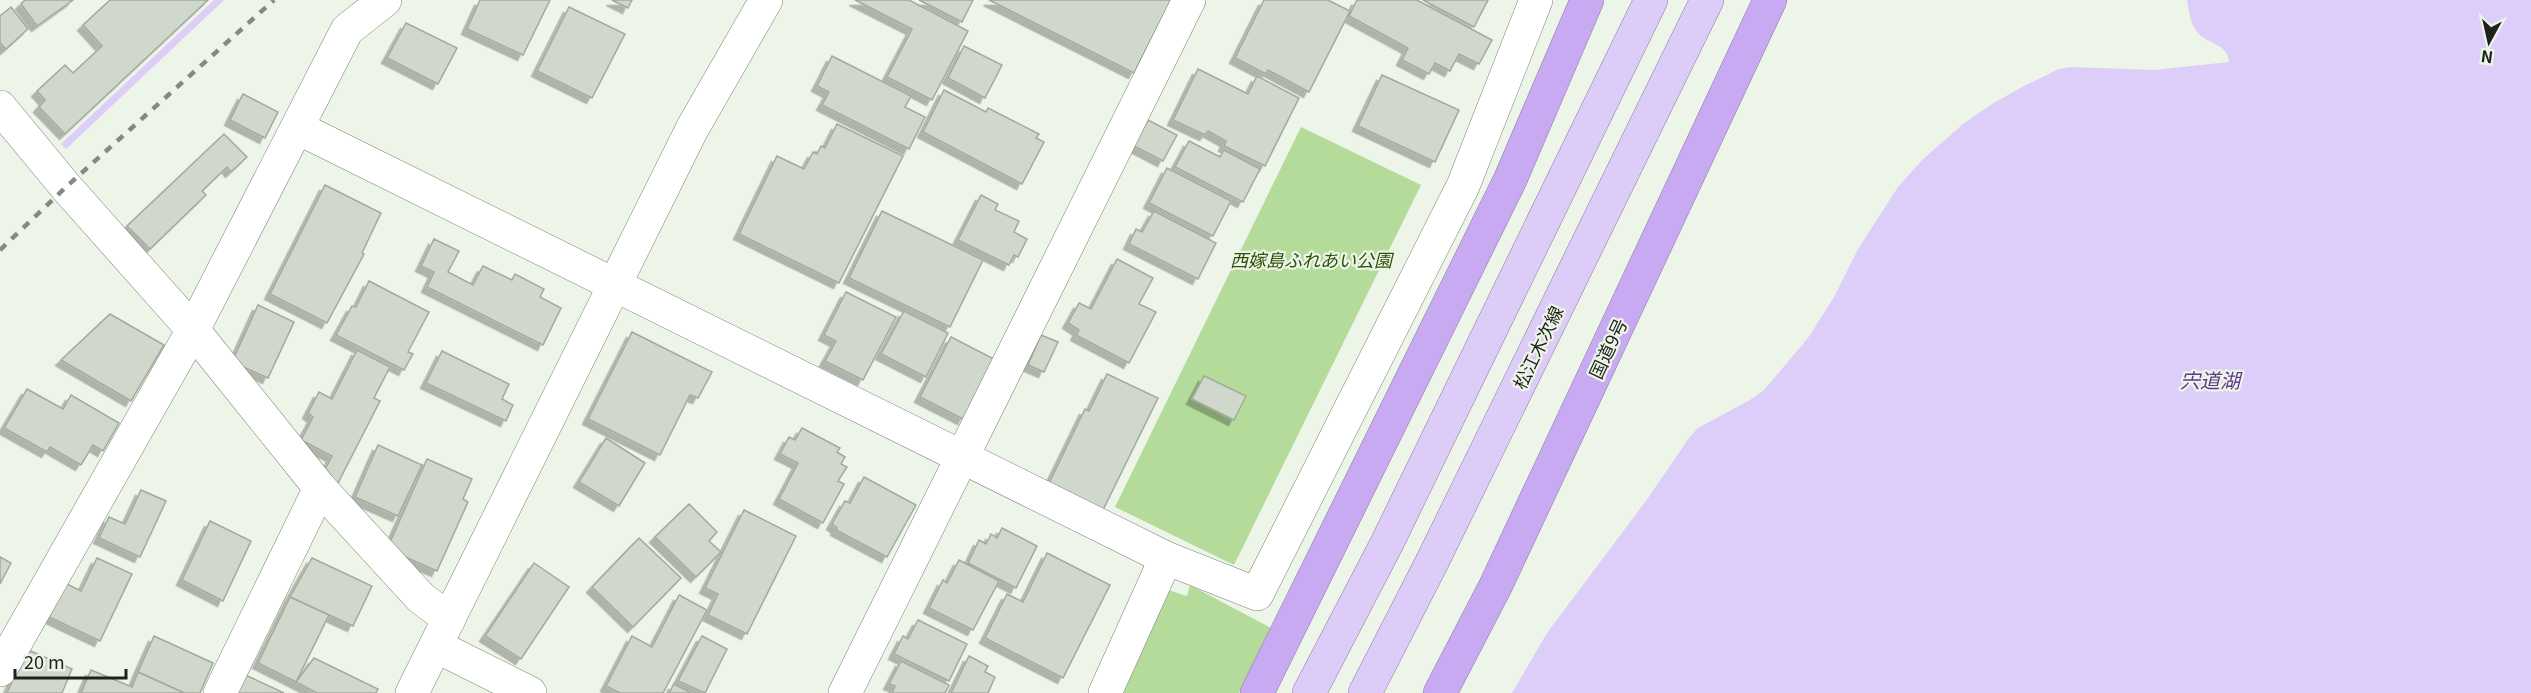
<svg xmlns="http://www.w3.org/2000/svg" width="2531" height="693" viewBox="0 0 2531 693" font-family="Georgia,'Noto Sans JP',serif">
<defs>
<filter id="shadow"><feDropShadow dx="-5.5" dy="5.5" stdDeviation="0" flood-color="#0004"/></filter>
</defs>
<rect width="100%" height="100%" fill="#edf5e8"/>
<g fill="#b4db9a">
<polygon points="1301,127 1421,185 1234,565 1115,507"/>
<polygon points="1190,585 1271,628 1239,693 1122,693 1168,590 1187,596"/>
</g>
<g fill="#ddcdf9">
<polygon points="214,0 224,0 66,149 61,144"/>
<path d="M2187,0H2531V693H1512L1547,633L1648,498L1689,438L1698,428L1750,400L1764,390L1808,338L1834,297L1858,249L1898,187L1922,160L1963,124L1992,104L2022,87L2059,69L2072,67L2154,70L2229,62C2228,44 2208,44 2198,33C2190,24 2189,11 2187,0Z"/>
</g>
<g fill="#d0d8cc" stroke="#a2a99d" stroke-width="1.5" filter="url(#shadow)">
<polygon points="25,0 73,0 37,26 21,4"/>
<polygon points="110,0 208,0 65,134 39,107 45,100 37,91 65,65 73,73 102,46 83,25"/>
<polygon points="480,0 550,0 523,55 467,29"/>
<polygon points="612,0 632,0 628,8"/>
<polygon points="855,0 909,0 968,31 932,100 887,77 912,29"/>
<polygon points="919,0 973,0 962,22"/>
<polygon points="989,0 1171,0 1134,73"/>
<polygon points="1264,0 1328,0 1350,11 1309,92 1268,70 1266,74 1235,58"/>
<polygon points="1357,0 1417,0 1492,40 1479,64 1459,54 1450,71 1435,63 1429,74 1402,60 1408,48 1349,16"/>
<polygon points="1423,0 1488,0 1474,27"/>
<polygon points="11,7 28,29 6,49 0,43 0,16"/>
<polygon points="569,7 625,34 592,98 537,71"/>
<polygon points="406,23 457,48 438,84 387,58"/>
<polygon points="964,46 1002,65 985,98 948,78"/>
<polygon points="832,56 911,96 905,107 925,117 909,149 822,105 829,92 817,86"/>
<polygon points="1198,69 1248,94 1257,76 1299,98 1265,166 1224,146 1226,141 1208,131 1205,135 1173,120"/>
<polygon points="1382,75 1459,110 1435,162 1358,126"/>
<polygon points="944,90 986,112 988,108 1039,134 1036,138 1044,142 1022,184 923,132"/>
<polygon points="243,94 278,112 265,138 230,120"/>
<polygon points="1148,120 1177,135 1163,161 1134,146"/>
<polygon points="837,124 903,156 839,283 739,234 777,156 804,169 813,152 817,154 821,146 825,148"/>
<polygon points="224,134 247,157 231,172 227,167 202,191 206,195 150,249 127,226"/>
<polygon points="1189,141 1220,157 1224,150 1260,169 1243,202 1175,167"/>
<polygon points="1167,168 1231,201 1213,236 1149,203"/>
<polygon points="325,185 381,213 362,253 364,254 327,323 270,294"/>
<polygon points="981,195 998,204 995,210 1019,221 1014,232 1027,239 1018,257 1014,255 1009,265 958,240"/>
<polygon points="882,211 983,260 950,327 849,278"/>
<polygon points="1154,211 1216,243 1198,279 1129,244 1136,229 1142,232"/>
<polygon points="434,239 459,251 448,272 473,285 483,266 512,280 515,274 544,289 540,297 561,308 543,345 427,287 434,272 421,266"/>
<polygon points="1117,259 1153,278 1139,304 1156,312 1129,363 1076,335 1079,330 1068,323 1079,303 1091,309"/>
<polygon points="369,281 429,312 408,352 413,354 404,370 336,335 352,306 356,307"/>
<polygon points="846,292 896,317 863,380 825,361 836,341 824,335"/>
<polygon points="258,305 294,322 268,378 232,362"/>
<polygon points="904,311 948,333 926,377 881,354"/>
<polygon points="110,314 164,345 131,401 61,360"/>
<polygon points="632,332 712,372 698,398 690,395 660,455 588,419"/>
<polygon points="1041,335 1058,342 1044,372 1028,365"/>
<polygon points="951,337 994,359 963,419 920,397"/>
<polygon points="357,350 390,367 374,398 380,401 338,483 322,475 332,456 301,440 313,417 308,413 319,392 332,399"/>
<polygon points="442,351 509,384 502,399 513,405 506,421 426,383"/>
<polygon points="1107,374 1158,398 1103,510 1049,483 1085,409 1089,411"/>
<polygon points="1204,376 1246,396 1234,420 1192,399"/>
<polygon points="27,389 63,409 71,395 119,423 103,451 93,445 81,465 50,447 47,452 4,428"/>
<polygon points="802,428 840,448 837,452 845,457 841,464 847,467 838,481 844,484 823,523 779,499 798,463 780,454 789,437 795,440"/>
<polygon points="606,438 645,463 619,506 579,482"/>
<polygon points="378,445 422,465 398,516 355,497"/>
<polygon points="427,459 472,479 463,499 468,502 437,571 387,549"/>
<polygon points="864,477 916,505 887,557 836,530 837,528 832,524 845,501 850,503"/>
<polygon points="141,490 166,501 140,557 99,538 109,517 125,524"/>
<polygon points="689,504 717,532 709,541 721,552 696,577 655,537"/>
<polygon points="744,510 796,536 747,634 708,615 718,594 705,588"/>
<polygon points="210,521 251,541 223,601 182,580"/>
<polygon points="1002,528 1037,546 1016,588 968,563 979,540 986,544 991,534 997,538"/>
<polygon points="639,538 681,578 633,627 592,587"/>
<polygon points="1047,553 1110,585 1063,678 985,638 1007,594 1023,602"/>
<polygon points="0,557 11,563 0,584"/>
<polygon points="97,558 132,574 100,641 49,617 65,583 81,591"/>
<polygon points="312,558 372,586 353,626 290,597"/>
<polygon points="959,560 999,581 973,630 929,608 943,580 947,583"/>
<polygon points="534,563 569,587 521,659 485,636"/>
<polygon points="679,595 707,610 663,693 620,693 606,686 632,636 652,647"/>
<polygon points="290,597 329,615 296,682 258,663"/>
<polygon points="918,620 967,644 949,681 894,654 903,636 908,639"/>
<polygon points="154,636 213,663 200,693 184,693 138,672"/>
<polygon points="702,636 727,649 705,693 678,681"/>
<polygon points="26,649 72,669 62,693 7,693"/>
<polygon points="969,656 988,666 985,672 995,677 988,693 951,693"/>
<polygon points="314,658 378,689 376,693 317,693 296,682"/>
<polygon points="901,661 949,685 945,693 892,693 895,686 889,684"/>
<polygon points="91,670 132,687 138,672 184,693 81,693"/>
<polygon points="239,672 284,693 228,693"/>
<polygon points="674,684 691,693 669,693"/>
</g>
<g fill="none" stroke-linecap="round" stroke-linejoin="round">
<defs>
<g id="street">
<polyline points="0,107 66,187 193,330 320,488 421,598 449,619"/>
<polyline points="298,128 1166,558 1257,594 1463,186 1536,0"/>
<polyline points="436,646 530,693"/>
<polyline points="0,670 193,330 347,30 385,0"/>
<polyline points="220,693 320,488"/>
<polyline points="845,693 1189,0"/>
<polyline points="1105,693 1166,558"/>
</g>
<polyline id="secondary" points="412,693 692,129 766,0"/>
<g id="primary">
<polyline points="1309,693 1387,543 1651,0"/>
<polyline points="1365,693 1432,562 1707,0"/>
</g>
<g id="highway">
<polyline points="1257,693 1510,180 1587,0"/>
<polyline points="1440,693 1496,585 1770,0"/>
</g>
</defs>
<use href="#street" stroke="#7c8378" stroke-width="34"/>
<use href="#secondary" stroke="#7c8378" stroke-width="34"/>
<use href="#primary" stroke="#8c7aa7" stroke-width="34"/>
<use href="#highway" stroke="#8c7aa7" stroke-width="34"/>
<use href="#street" stroke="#fff" stroke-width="33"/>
<use href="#secondary" stroke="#fff" stroke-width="33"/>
<use href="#primary" stroke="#ddccf7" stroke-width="33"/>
<use href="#highway" stroke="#c7aaf2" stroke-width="33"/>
<polyline stroke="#858a81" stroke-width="4.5" stroke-dasharray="8 8" stroke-linecap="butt" points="0,250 66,187 274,0"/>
</g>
<g text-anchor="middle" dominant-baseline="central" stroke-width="4.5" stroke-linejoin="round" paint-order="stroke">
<g font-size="18" font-style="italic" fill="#2e5207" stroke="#edf5e8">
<text x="1311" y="259">西嫁島ふれあい公園</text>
</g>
<g font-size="18" fill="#1e211c" stroke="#edf5e8">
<text transform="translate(1537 347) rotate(-64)">松江木次線</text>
<text transform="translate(1607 348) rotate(-65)">国道9号</text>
</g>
<g font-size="20" font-style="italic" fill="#5e388b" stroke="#edf5e8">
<text x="2210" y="379">宍道湖</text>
</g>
</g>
<g transform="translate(2489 42) rotate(188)" stroke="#edf5e8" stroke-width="4.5" paint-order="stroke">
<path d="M0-4.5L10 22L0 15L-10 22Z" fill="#1e211c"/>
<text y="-9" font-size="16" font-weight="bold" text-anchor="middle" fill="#1e211c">N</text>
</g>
<path d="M15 669v9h111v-9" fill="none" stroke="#1e211c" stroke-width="3"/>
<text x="24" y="669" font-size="18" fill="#1e211c" stroke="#edf5e8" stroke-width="4.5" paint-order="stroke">20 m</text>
</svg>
